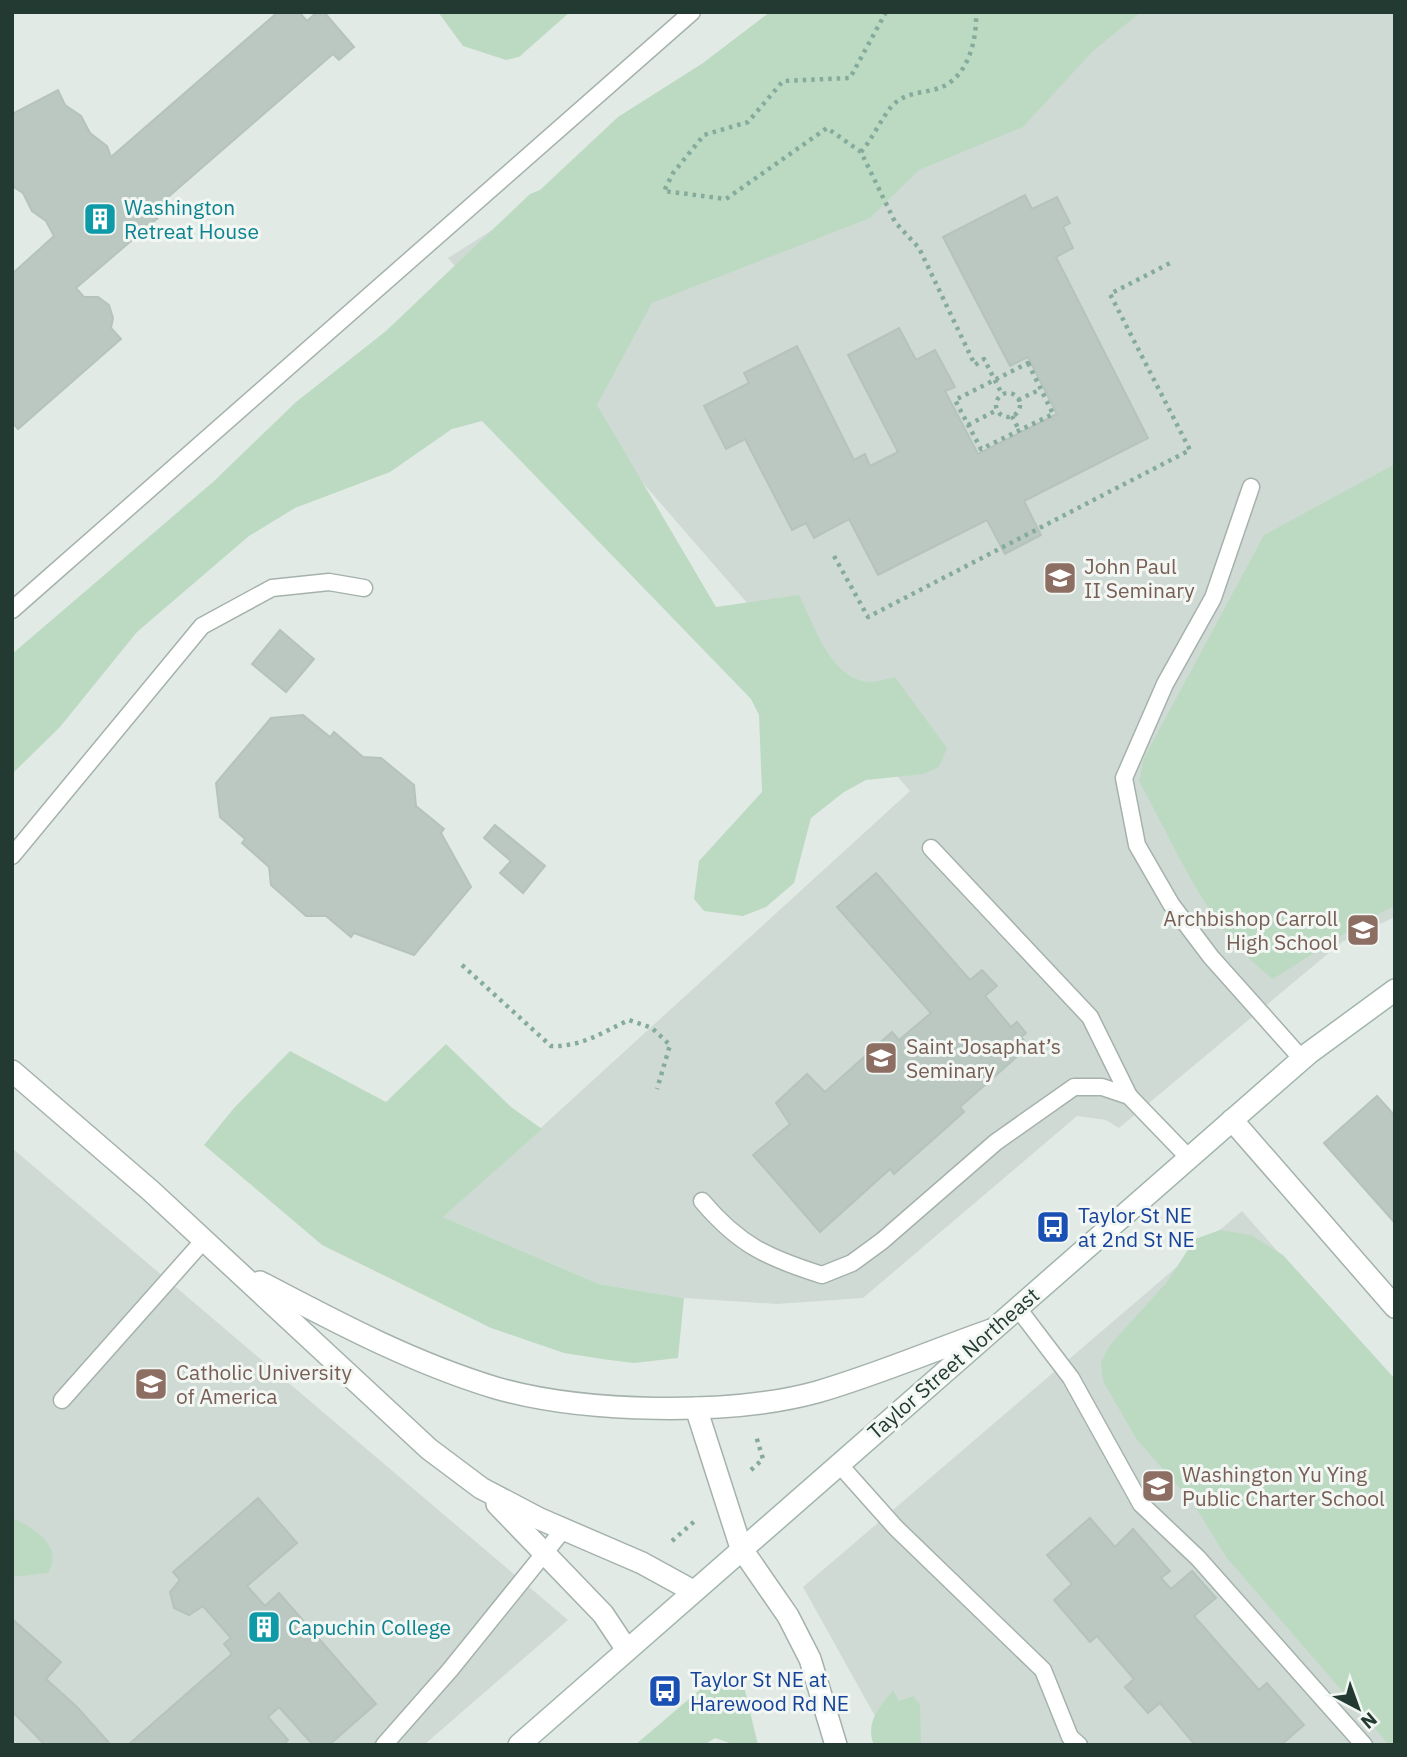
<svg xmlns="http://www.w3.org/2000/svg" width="1407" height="1757" viewBox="0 0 1407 1757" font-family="'IBM Plex Sans',sans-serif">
<rect width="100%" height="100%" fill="#e2eae6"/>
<g fill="#d0dad5">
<polygon points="837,12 1395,12 1395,917 1342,942 1119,1128 1106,1120 1077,1116 863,1298 777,1304 684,1298 599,1284 443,1217 910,791 448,258"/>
<polygon points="12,1148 568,1620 424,1745 12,1745"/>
<polygon points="1242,1211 1395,1385 1395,1745 891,1745 803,1587"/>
</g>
<g fill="#bcdac2">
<polygon points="438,12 570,12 519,57 506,60 463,46"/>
<path d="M770,12H1141L1093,51L1023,127L919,170L870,218L652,303L597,405L716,607L799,595C814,624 830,678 868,682C876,682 886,679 895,677L947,748L939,767L924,774L866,780L844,792L811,818L794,883L766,907L743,916L704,911L694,899L699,861L762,792L759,715L751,699L482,421L452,429L390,472L295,508L249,536L137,632L60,727L12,774V654L213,482L296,402L386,331L530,194L540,190L618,117L703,63Z"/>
<path d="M1395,464V906L1366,920L1273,979C1209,932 1176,848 1139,781L1144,758L1264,535Z"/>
<polygon points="446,1044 511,1107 542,1129 443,1217 599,1284 684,1298 678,1358 634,1363 602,1359 564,1353 491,1328 322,1245 204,1145 234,1108 290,1051 386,1102"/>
<polygon points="1220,1230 1251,1235 1283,1255 1395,1379 1395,1745 1389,1745 1226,1557 1193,1503 1137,1440 1103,1381 1101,1362 1110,1345 1167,1282 1195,1239"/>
<path d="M12,1518C34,1527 64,1547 48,1573L12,1577Z"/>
<polygon points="722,1671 743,1682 758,1745 735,1745 715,1738 704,1745 635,1745"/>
<path d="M893,1690L899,1701L913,1696L920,1704L921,1745H874C865,1722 879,1708 893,1690Z"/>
</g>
<g fill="#bac8c1" stroke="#b5c3bc" stroke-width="2">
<polygon points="278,12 299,12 307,21 317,12 324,12 354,47 339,60 333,54 152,211 158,218 76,288 84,297 98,297 109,305 113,318 111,328 121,339 18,429 12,422 12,274 54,236 46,221 32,211 23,193 12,186 12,114 58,90 65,105 81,116 90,133 107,146 111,157"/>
<polygon points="1025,195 1032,209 1057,197 1070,223 1063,227 1073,248 1056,257 1148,438 1024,501 1041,535 1005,554 987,520 878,575 849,519 814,538 806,523 792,530 745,439 726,449 704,406 749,383 744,373 797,346 854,460 865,454 870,466 898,452 848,355 899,328 916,360 935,350 955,387 945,391 978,454 1057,414 1028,357 1010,366 943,237"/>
<polygon points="280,630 314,659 286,692 252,664"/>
<polygon points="303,715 330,737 334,732 363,757 381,758 414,785 416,806 444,829 441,833 471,887 414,955 354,933 351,937 326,916 306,916 271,885 269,867 242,843 245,839 220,817 216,783 271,718"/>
<polygon points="495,825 545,866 523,893 500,873 511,861 484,838"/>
<polygon points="876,873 970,980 982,970 997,986 985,996 1011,1027 1017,1022 1026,1033 1021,1037 1029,1046 960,1107 964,1112 894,1174 890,1169 820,1232 753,1155 790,1124 776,1103 807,1074 825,1092 892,1032 899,1040 931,1013 837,907"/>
<polygon points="1377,1096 1395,1116 1395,1223 1324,1143"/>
<polygon points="258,1498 297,1543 247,1586 265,1606 279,1593 376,1704 329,1745 313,1745 279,1707 268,1717 288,1740 283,1745 128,1745 232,1654 224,1644 231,1638 203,1606 189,1615 174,1608 170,1592 180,1580 173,1572"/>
<polygon points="1090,1518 1115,1547 1133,1529 1170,1571 1161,1578 1171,1589 1192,1571 1216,1598 1194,1616 1259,1690 1267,1683 1304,1725 1281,1745 1195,1745 1160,1703 1148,1713 1125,1687 1134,1679 1097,1636 1090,1642 1054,1600 1072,1584 1047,1555"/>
<polygon points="12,1619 61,1662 46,1679 77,1707 111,1745 45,1745 15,1714 12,1717"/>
</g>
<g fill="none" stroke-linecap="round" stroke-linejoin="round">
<defs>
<g id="service">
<polyline points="1251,487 1213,598 1165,684 1124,778 1137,845 1171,904 1211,957 1302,1059"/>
<polyline points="12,610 692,12"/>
<polyline points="931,848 1090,1017 1129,1096"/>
<polyline points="12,856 202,626 272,588 329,582 364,588"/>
<path d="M702,1201C739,1245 768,1258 822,1275L852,1263L882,1241L996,1142L1074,1087H1102L1129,1096L1188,1157"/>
<polyline points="1017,1307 1071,1378 1141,1504 1198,1558 1364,1745"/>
<polyline points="62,1400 204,1240"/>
<polyline points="838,1463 896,1528 1043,1670 1070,1737 1079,1745"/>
<polyline points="384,1745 450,1670 563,1530"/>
</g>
<g id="minor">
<polyline points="1232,1120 1395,1307"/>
<polyline points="741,1548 788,1616 810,1659 836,1745"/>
</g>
<g id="tertiary">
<polyline points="12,1071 151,1191 429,1449 481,1488 540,1519 642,1563 693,1591"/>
<path d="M260,1282C336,1322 413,1363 496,1388C583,1413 730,1416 817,1392C876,1375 934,1350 991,1330"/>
<polyline points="696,1408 741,1548"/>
<polyline points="497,1504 603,1614 627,1650"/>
</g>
<polyline id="secondary" points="519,1745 1309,1053 1395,990"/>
</defs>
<use href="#service" stroke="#a5b2ac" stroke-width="19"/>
<use href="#minor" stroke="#a5b2ac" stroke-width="24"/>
<use href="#tertiary" stroke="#a5b2ac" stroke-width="24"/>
<use href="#secondary" stroke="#a1b5ad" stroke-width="24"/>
<g stroke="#85ab9c" stroke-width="4.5" stroke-dasharray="3.5 5" stroke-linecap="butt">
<polyline points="886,12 850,78 783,81 748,122 704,135 673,173 664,191 726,199 827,128 861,152 895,222 919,248 975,365 984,359 1002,394"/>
<path d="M861,152C872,140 885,111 895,103C910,90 930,94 946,85C970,71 977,37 976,12"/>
<polygon points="1028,363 1053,414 981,449 955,400"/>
<circle cx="1008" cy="405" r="12"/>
<polyline points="1018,400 1041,389"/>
<polyline points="1012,416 1020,432"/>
<polyline points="968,425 997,410"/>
<polyline points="834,556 868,617 1190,450 1110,294 1174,261"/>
<path d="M462,965L551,1046C582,1047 603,1032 629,1020L652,1028L670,1045L657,1089"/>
<polyline points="751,1470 763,1459 756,1436"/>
<polyline points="672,1541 697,1519"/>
</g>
<use href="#service" stroke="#fff" stroke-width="16"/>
<use href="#minor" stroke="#fff" stroke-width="21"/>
<use href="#tertiary" stroke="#fff" stroke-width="21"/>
<use href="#secondary" stroke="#fff" stroke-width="21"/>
</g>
<defs>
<symbol id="building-square" viewBox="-11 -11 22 22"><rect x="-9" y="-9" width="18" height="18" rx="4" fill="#0f9aa8" stroke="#f2f7f4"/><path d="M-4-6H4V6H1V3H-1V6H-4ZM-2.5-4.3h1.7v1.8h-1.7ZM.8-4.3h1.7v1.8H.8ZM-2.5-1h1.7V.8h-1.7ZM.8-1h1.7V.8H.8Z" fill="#fff"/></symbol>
<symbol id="university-square" viewBox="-11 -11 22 22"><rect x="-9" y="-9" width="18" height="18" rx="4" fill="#8d6e63" stroke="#f2f7f4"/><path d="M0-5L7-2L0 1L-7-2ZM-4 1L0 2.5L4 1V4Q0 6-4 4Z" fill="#fff"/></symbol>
<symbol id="school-square" viewBox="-11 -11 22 22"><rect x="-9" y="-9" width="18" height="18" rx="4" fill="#8d6e63" stroke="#f2f7f4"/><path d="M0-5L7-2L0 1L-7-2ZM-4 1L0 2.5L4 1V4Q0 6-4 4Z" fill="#fff"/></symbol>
<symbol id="bus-square" viewBox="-11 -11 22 22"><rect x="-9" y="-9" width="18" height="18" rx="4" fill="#1a4fb4" stroke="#f2f7f4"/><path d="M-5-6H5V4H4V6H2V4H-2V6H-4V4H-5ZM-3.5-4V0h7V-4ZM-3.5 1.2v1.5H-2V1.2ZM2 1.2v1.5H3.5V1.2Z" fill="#fff"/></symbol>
</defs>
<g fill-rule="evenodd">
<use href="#building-square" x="81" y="200" width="38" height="38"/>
<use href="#university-square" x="1041" y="559" width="38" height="38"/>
<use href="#school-square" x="1344" y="911" width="38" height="38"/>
<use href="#university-square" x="862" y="1039" width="38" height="38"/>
<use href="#bus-square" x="1034" y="1208" width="38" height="38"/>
<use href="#university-square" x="132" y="1365" width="38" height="38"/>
<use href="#school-square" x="1139" y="1467" width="38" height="38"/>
<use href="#building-square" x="245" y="1608" width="38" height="38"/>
<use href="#bus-square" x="646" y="1672" width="38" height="38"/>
</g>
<g text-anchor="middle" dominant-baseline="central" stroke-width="6" stroke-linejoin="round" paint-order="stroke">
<g font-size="21" fill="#0d838f" stroke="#f2f7f4" text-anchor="start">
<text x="124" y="207">Washington<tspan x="124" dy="24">Retreat House</tspan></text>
<text x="288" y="1627">Capuchin College</text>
</g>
<g font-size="21" fill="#785e54" stroke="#f2f7f4" text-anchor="start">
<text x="1084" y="566">John Paul<tspan x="1084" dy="24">II Seminary</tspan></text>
<text x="1338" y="918" text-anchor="end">Archbishop Carroll<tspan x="1338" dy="24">High School</tspan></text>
<text x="906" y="1046">Saint Josaphat’s<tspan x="906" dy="24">Seminary</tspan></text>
<text x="176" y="1372">Catholic University<tspan x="176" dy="24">of America</tspan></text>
<text x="1182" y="1474">Washington Yu Ying<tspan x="1182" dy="24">Public Charter School</tspan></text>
</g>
<g font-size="21" fill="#164399" stroke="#f2f7f4" text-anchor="start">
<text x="1078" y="1215">Taylor St NE<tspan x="1078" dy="24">at 2nd St NE</tspan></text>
<text x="690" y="1679">Taylor St NE at<tspan x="690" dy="24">Harewood Rd NE</tspan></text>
</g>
<g font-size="21" fill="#233a32" stroke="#f2f7f4">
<text transform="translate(953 1363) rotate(-41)">Taylor Street Northeast</text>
</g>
</g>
<rect width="1407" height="1757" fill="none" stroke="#233a32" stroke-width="28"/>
<g transform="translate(1358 1708) rotate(139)" stroke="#f2f7f4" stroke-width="5" paint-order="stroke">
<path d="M0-5L12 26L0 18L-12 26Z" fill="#233a32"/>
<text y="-10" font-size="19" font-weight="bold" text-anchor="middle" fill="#233a32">N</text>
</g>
</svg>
